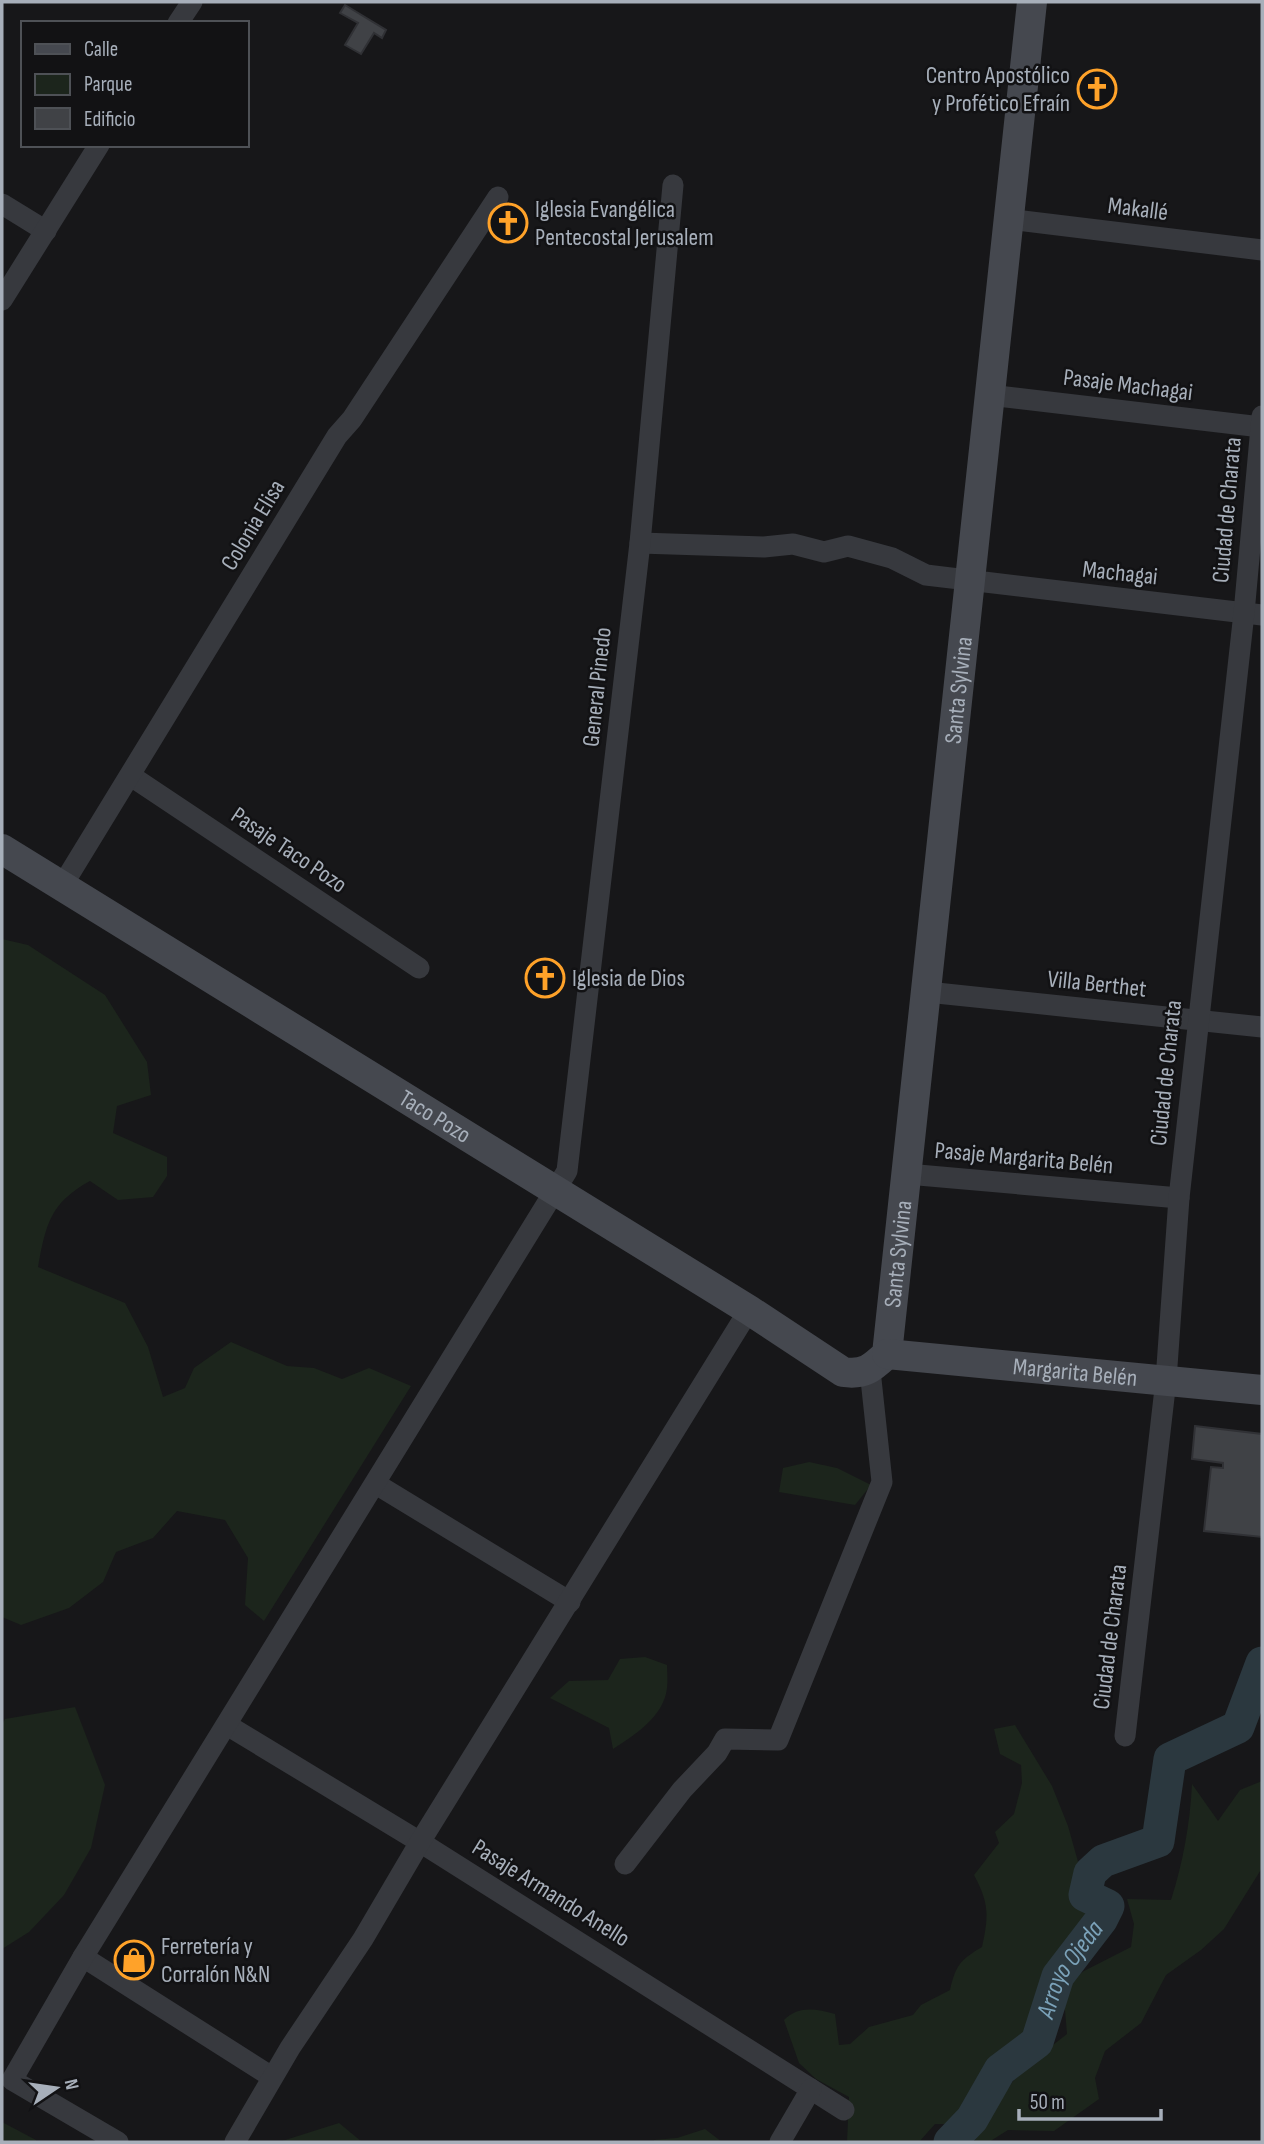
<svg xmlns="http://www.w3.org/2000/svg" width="1264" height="2144" viewBox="0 0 1264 2144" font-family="'Sofia Sans Condensed',sans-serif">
<rect width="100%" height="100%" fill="#171719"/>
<g fill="#1c251c">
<path d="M2,939L28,945L105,995L147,1062L151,1095L117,1106L113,1133L167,1157V1176L153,1197L118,1200L90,1181C50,1203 46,1224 38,1267L125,1303L148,1347L163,1397L185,1388L194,1368L231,1342L287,1366L314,1368L342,1379L369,1368L411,1386L264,1621L245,1605L248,1558L225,1520L177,1511L153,1538L116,1552L103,1582L69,1608L21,1625L2,1617Z"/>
<polygon points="809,1462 837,1468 871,1485 855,1505 779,1492 783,1468"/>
<path d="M645,1657L667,1665C667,1672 668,1681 667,1688C664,1716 635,1735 613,1749L609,1728L550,1698L569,1681L608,1680L620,1659Z"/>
<polygon points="75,1707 105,1785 91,1848 64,1895 29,1932 2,1949 2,1725 5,1719"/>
<path d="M1015,1725L1052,1786L1068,1826L1082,1876L1080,1899L1092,1919L1086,1929L1051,1959L1031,2033L1009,2052L994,2070L951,2133L945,2124H935L919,2142H847L849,2097L816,2079L799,2063L784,2020C799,2005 816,2009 835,2014L839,2045L850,2044L869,2027L913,2015L921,2005L950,1990C956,1965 960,1960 982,1947C989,1915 989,1903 974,1875L999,1843L995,1832L1014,1814L1022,1783L1021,1765L1000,1754L994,1729Z"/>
<path d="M1262,1781V1868L1224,1929L1201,1950L1166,1975L1141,2023L1105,2051L1095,2078L1099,2099L1054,2131L1008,2130L989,2142H974L992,2111L1021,2070L1067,2034L1063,1986L1084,1971L1131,1947L1134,1924L1127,1899L1171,1900C1183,1862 1190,1824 1192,1784L1218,1821L1240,1790Z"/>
<polygon points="2,2122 36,2140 36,2142 2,2142"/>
<polygon points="339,2123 362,2142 279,2142"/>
<polygon points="705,2129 722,2142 654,2142 654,2140 677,2138"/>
</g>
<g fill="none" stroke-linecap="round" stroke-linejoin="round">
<path stroke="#2b383f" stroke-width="33" id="s1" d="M950,2142L972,2119L1000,2070L1037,2042L1058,1976L1101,1920L1108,1906L1085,1895L1090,1873L1103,1861L1158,1841L1170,1759L1238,1727L1262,1663"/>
</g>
<g fill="#404246" stroke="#303135" stroke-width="2">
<polygon points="345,5 386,30 382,38 374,33 361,54 345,45 358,23 340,13"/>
<polygon points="1195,1426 1262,1434 1262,1537 1204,1531 1211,1467 1223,1468 1223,1463 1192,1459"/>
</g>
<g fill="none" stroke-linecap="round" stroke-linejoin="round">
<g stroke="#37393e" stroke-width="21">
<polyline points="178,23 192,2"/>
<polyline points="2,204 46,231"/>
<polyline points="1008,219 1262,250"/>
<polyline points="2,300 99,145"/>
<polyline points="989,395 1261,427"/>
<polyline points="640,543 764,547 793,544 824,552 848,546 892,558 926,575 1262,615"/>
<polyline points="131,776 419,968"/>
<polyline points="62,886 337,436 352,419 498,197"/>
<polyline points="927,992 1262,1027"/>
<polyline points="907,1174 1179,1198"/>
<polyline points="376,1484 570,1602"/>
<polyline points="227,1725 420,1842 844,2110"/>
<polyline points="1125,1736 1166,1380 1179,1198 1244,613 1262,416"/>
<polyline points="625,1864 682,1790 717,1753 725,1739 778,1740 882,1482 870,1370"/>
<polyline points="83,1957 272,2077"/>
<polyline points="118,2142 12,2080 83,1957 567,1171 640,543 673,185"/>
<polyline points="235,2142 290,2048 363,1939 420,1842 749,1310"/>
<polyline points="780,2142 811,2089"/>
</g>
<g stroke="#45484f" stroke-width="30">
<path id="s2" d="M2,849L749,1310L843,1372C865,1375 872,1368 887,1354L1032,2"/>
<path id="s3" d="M887,1354L1262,1390"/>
</g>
</g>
<defs>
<symbol id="church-ring" viewBox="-11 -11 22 22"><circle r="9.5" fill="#121214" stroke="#ffa229" stroke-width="1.5"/><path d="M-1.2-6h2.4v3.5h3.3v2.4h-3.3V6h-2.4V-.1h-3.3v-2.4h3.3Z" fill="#ffa229"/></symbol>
<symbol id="shop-ring" viewBox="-11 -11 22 22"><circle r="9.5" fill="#121214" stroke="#ffa229" stroke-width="1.5"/><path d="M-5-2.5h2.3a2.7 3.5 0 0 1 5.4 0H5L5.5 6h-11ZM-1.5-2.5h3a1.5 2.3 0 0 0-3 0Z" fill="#ffa229"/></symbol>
</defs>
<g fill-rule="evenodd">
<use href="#church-ring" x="1075" y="67" width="44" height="44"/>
<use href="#church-ring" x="486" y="201" width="44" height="44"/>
<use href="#church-ring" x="523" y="956" width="44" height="44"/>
<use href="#shop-ring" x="112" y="1938" width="44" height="44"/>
</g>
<g text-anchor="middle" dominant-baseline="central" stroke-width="5" stroke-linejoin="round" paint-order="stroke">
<g font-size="24" fill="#a7afba" stroke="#121214" text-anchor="start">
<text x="1070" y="75" text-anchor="end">Centro Apostólico<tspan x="1070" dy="28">y Profético Efraín</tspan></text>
<text x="535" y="209">Iglesia Evangélica<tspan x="535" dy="28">Pentecostal Jerusalem</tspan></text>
<text x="572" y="978">Iglesia de Dios</text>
<text x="161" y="1946">Ferretería y<tspan x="161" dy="28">Corralón N&amp;N</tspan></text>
</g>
<g font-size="24" fill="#a7afba" stroke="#121214">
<text transform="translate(1138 209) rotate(7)">Makallé</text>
<text transform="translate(1128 385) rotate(7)">Pasaje Machagai</text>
<text transform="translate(1227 510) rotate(-85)">Ciudad de Charata</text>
<text transform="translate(253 525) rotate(-59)">Colonia Elisa</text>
<text transform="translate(1120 573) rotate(6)">Machagai</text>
<text transform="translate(597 687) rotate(-84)">General Pinedo</text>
<text stroke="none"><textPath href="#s2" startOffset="1708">Santa Sylvina</textPath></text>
<text transform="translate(289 850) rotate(34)">Pasaje Taco Pozo</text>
<text transform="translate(1097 984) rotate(6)">Villa Berthet</text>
<text transform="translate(1166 1073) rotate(-84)">Ciudad de Charata</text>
<text stroke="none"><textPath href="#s2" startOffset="509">Taco Pozo</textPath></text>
<text transform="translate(1024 1158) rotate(5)">Pasaje Margarita Belén</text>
<text stroke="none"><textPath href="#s2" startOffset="1141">Santa Sylvina</textPath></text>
<text stroke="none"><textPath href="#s3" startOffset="189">Margarita Belén</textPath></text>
<text transform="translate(1110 1637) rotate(-83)">Ciudad de Charata</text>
<text transform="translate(551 1893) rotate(32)">Pasaje Armando Anello</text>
</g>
<g font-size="26" font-style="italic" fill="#7ba2b9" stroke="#121214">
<text stroke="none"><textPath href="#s1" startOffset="215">Arroyo Ojeda</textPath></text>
</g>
</g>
<rect width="1264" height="2144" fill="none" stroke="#a7afba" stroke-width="7"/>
<rect x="21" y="21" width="228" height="126" fill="#121214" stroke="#4e5156" stroke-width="2"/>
<rect x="35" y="44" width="35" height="10" fill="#45484f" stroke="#4e5156" stroke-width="2"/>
<text x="84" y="56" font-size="21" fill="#a7afba">Calle</text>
<rect x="35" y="74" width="35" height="21" fill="#1c251c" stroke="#4e5156" stroke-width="2"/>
<text x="84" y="91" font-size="21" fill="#a7afba">Parque</text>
<rect x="35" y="108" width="35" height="21" fill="#404246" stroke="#4e5156" stroke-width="2"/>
<text x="84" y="126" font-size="21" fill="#a7afba">Edificio</text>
<g transform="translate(56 2088) rotate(77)" stroke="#121214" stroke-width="5" paint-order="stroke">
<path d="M0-5L12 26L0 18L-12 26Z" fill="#a7afba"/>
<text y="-10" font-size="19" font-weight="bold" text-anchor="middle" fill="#a7afba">N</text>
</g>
<path d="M1019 2109v10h142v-10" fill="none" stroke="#a7afba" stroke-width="3.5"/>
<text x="1030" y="2109" font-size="21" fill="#a7afba" stroke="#121214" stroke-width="5" paint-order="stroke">50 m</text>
</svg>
